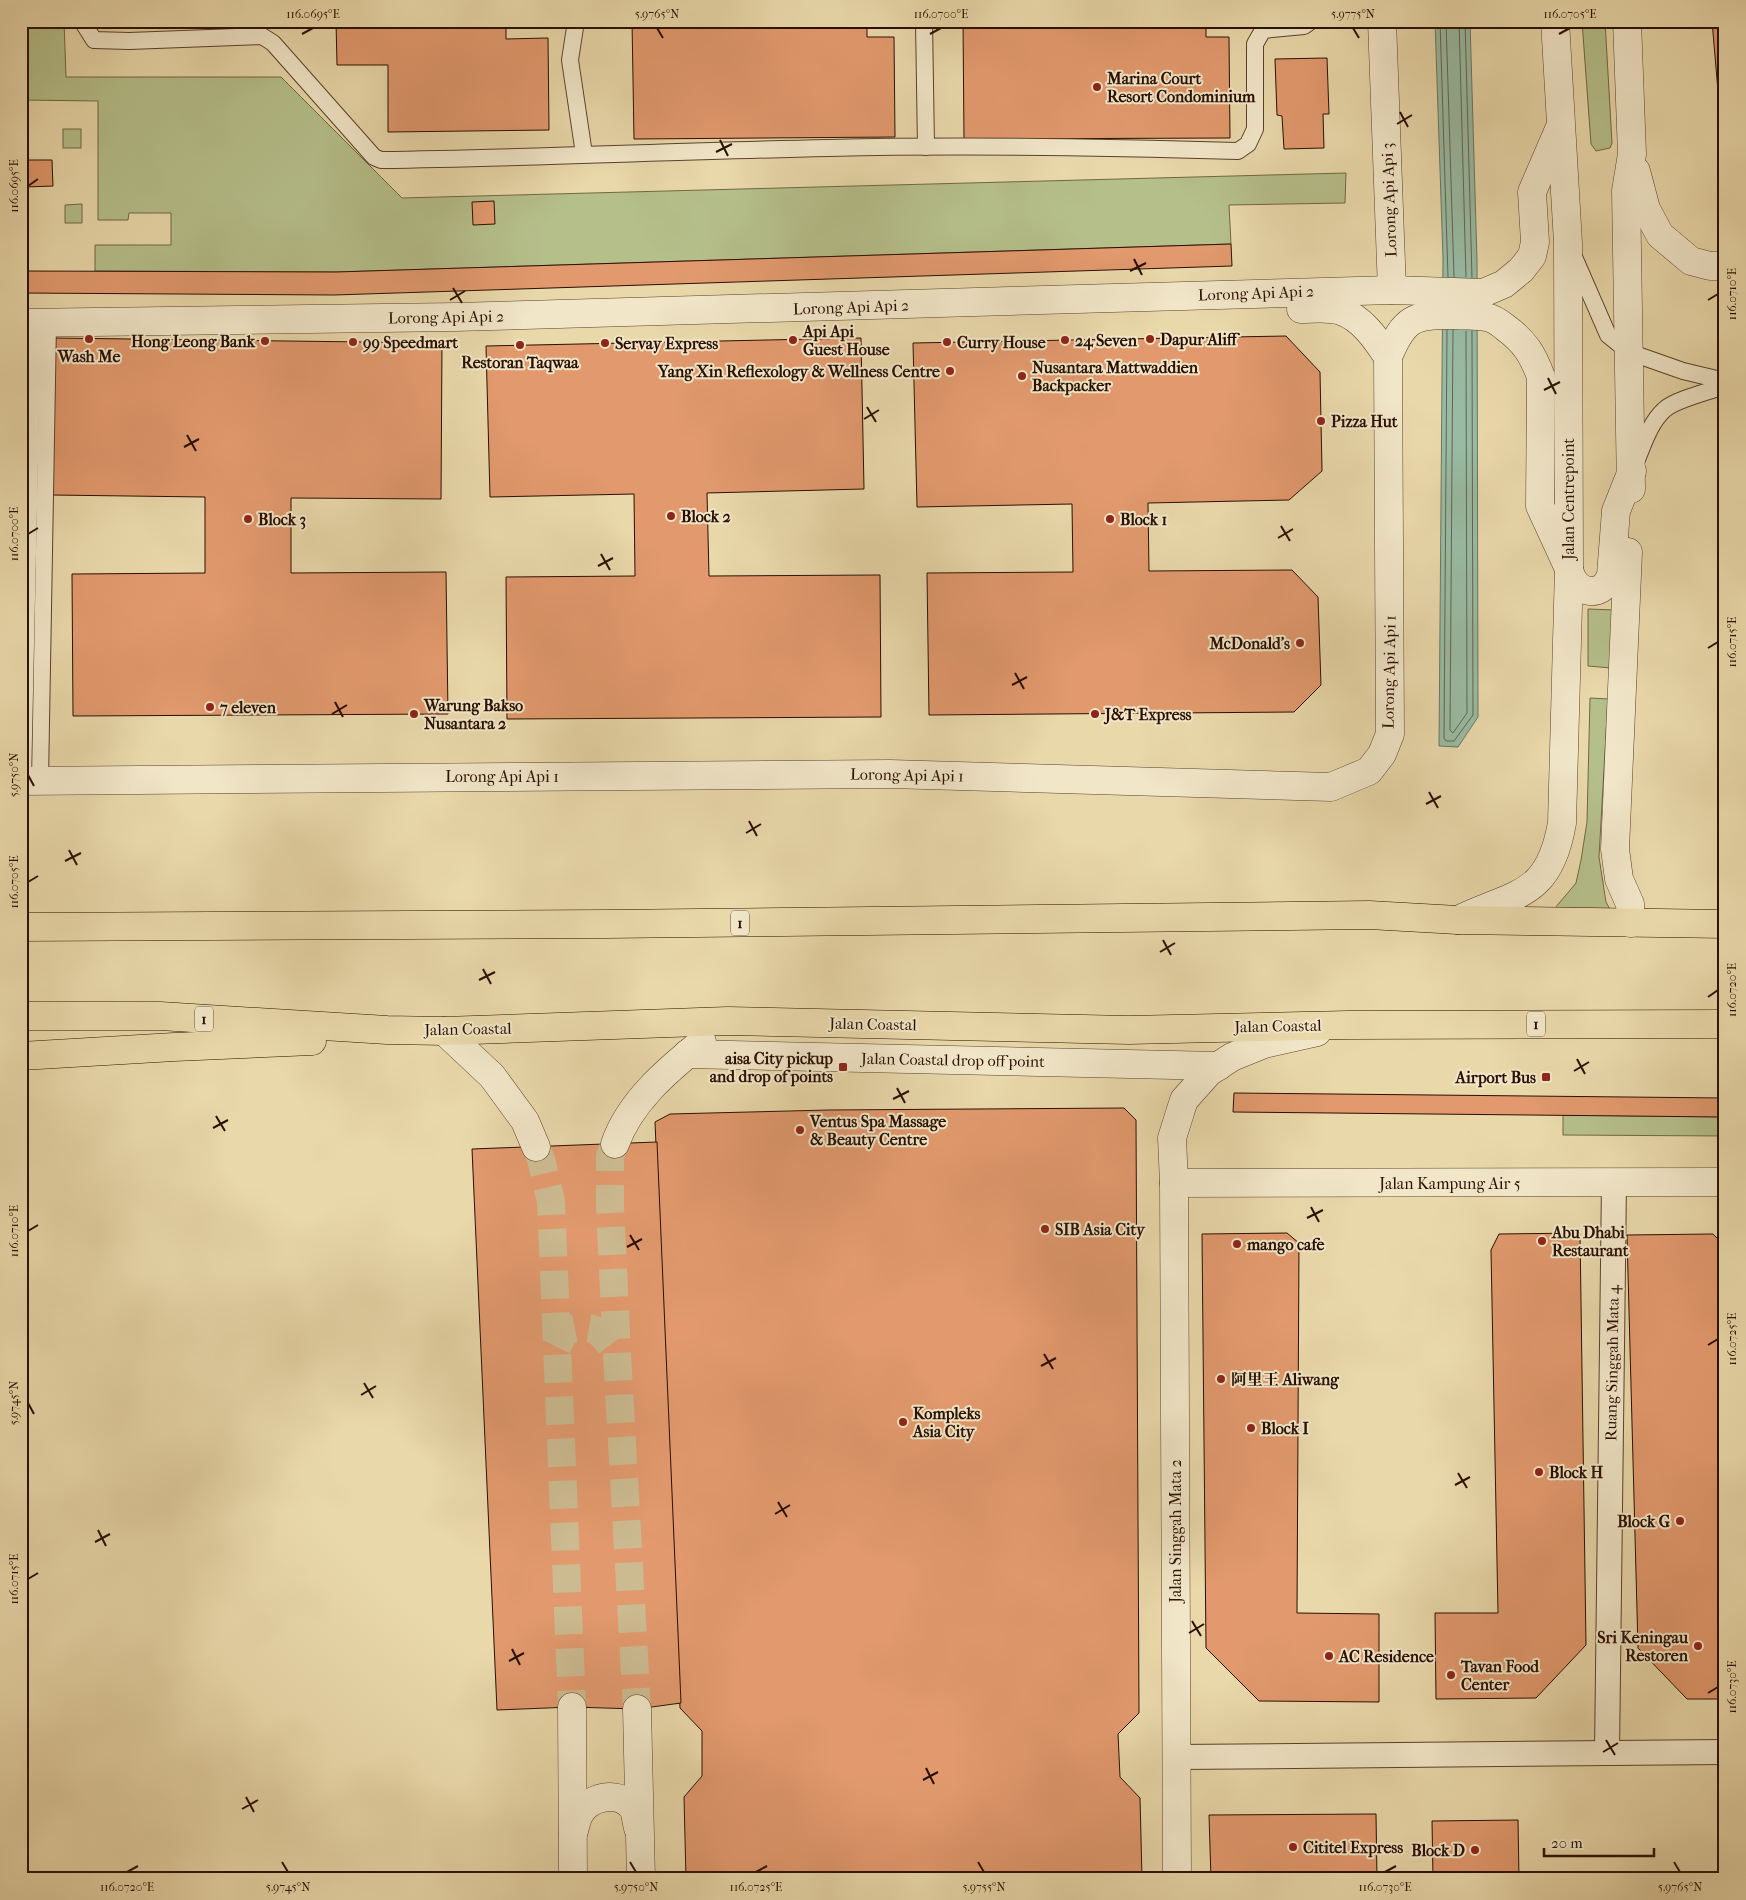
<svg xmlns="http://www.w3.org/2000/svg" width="1746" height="1900" viewBox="0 0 1746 1900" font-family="'IM FELL French Canon','Noto Serif SC',serif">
<rect width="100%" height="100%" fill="#e9d8aa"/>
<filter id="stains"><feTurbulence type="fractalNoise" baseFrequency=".004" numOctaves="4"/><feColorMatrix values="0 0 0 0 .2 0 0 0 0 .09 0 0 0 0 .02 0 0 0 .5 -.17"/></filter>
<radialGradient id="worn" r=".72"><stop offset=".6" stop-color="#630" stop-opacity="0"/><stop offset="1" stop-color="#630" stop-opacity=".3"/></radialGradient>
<g fill="#b5bf8a" stroke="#706745">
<polygon points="21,21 64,21 66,77 281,77 402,198 1346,173 1345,203 1229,205 1231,244 336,272 95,271 95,245 171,245 171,213 129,213 128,220 98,220 98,101 21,100"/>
<polygon points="1582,21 1605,21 1612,143 1610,148 1596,151 1591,144"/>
<rect x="63" y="129" width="18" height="19"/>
<polygon points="82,204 82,223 65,223 65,205"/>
<polygon points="1588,609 1616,610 1611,668 1588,666"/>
<polygon points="1590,698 1608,699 1599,857 1606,902 1618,924 1555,908 1576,883 1581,860 1587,822"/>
<polygon points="1563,1115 1725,1117 1725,1136 1563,1135"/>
</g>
<polygon fill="#99bba4" stroke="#6d7662" points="1435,21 1470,21 1477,260 1478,717 1458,747 1439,746 1443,258"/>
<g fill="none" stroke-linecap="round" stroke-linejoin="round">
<g stroke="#626552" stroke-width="1">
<polyline points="1440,21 1448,277"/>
<polyline points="1446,21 1454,277"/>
<polyline points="1459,21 1466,277"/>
<polyline points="1465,21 1472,278"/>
<polyline points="1447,330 1444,738 1446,741 1454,741 1473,715 1472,331"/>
<polyline points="1453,330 1450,730 1453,733 1467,713 1466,331"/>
</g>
</g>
<g fill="#e1996d" stroke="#2a0f00">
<polygon points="336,21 506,21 506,39 548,38 549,130 388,132 388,65 337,65"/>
<polygon points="632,21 867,21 867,37 894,37 895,137 634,139"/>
<polygon points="963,21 1206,21 1206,37 1229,37 1230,138 964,139"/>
<polygon points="1712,21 1725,21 1725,161 1724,161"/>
<polygon points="1327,58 1329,114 1323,114 1324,148 1284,149 1282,116 1277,115 1275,59"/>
<polygon points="24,160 52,160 53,186 25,187"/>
<polygon points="494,201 495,224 473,225 472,202"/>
<polygon points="1231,244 1232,266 334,295 21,293 21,271 336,272"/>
<polygon points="1286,336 1320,372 1322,471 1289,500 1148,503 1149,571 1292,570 1318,597 1321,685 1294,712 929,715 927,573 1073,572 1072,504 917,507 913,343"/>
<polygon points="53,338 442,343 441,499 291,498 291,573 446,572 448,714 73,716 72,574 205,573 205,497 52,495"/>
<polygon points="861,338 864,489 707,493 709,576 880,575 881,717 507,719 506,577 635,576 634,494 490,497 486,346"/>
<polygon points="1234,1093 1725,1098 1725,1117 1233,1112"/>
<polygon points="1124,1108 1136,1120 1139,1713 1118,1734 1120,1777 1140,1798 1142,1879 686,1879 684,1797 702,1776 702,1731 680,1708 655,1122 670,1114 829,1110"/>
<polygon points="657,1142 681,1703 637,1709 572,1707 497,1710 472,1149"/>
<polygon points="1287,1233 1299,1243 1297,1613 1379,1614 1379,1702 1259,1701 1206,1648 1202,1234"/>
<polygon points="1580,1233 1586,1645 1536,1698 1436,1699 1435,1613 1498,1613 1491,1250 1499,1234"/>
<polygon points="1713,1234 1722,1243 1725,1394 1725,1699 1687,1699 1638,1648 1627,1235"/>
<polygon points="1376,1814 1377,1879 1211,1879 1209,1815"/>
<polygon points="1518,1820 1519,1879 1433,1879 1432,1821"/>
</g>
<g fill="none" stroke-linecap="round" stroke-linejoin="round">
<g stroke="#ccba90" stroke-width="28" stroke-dasharray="28 14" stroke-linecap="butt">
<polyline points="615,1144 610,1156 610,1205 617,1354 637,1709"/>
<polyline points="536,1147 541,1159 551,1201 572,1707"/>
<path d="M557,1347L565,1331C596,1322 599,1331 617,1354"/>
</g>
<defs>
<g id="service">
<path d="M82,21L94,40L129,41L262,36L273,43L374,157L381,160C531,158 680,151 829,148C965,145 1102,147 1238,151L1248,144L1255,129V44L1263,30L1304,26L1311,21"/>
<polyline points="576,21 570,60 584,154"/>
<polyline points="924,21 926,147"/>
<polyline points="1574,257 1608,335 1629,352 1683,371 1725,381"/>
<path d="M1635,464C1643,446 1649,424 1664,410C1674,400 1710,391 1725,386"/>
<polyline points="40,780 48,323"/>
<polyline points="23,781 33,323"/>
</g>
<g id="pedestrian">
<polyline points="1607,1753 1614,1182"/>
<polyline points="1176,1757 1725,1752"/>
</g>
<g id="minor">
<polyline points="1382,21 1392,290"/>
<polyline points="1627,21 1632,154 1626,191 1631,489"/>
<polyline points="1636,171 1646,209 1660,235 1691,261 1710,266 1725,266"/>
<path d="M1301,309C1313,309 1330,307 1341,311C1362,318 1376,339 1388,357"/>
<polyline points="21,323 455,317 1392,290 1483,293 1504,284 1521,270 1532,256 1535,242 1532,192 1560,127"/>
<polyline points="1628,552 1615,849 1619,879 1630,904 1631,923"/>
<path d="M21,781L890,774L1331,787L1369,771L1382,754L1390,734L1388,357C1404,318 1414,314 1455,315C1465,316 1476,315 1486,317C1493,318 1500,323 1506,328C1525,342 1533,355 1541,377L1540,506L1569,569C1573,593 1602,601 1611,575L1616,511L1632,471"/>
<path d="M1458,920C1516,892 1549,898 1562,823L1569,569L1568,243L1555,21"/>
<polyline points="444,1031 492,1076 525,1121 536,1147"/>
<polyline points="687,1054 1219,1066"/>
<path d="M615,1144C630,1101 668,1070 702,1042"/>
<polyline points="1174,1183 1725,1182"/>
<polyline points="572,1707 573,1879"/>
<polyline points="637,1709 641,1879"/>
<path d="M573,1834C575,1828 576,1821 579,1815C588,1797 617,1790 631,1806C636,1811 636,1821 638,1828"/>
<polyline points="1177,1879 1174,1183 1172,1138 1184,1100 1209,1072 1232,1057 1264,1044 1317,1032"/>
</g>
<g id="trunk">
<polyline points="21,927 607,924 1369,915 1458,920 1725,924"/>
<polyline points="21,1016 160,1016 387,1030 444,1031 728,1021 1129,1030 1348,1025 1725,1024"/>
<polyline points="21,1056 174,1047 312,1041"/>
</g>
</defs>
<use href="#service" stroke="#5a412a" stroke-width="18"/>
<use href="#pedestrian" stroke="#5a412a" stroke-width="26"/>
<use href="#minor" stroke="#5a412a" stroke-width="29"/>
<use href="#trunk" stroke="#2a0f00" stroke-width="29"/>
<use href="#service" stroke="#f1e6c8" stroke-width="16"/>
<use href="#pedestrian" stroke="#f1e6c8" stroke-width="24"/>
<use href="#minor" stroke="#f1e6c8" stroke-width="28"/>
<use href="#trunk" stroke="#e9d8aa" stroke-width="28"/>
</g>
<path fill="none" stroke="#2a0f00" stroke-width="2" d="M657,28L663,38M1353,28L1359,38M302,34L313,28M930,34L941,28M1559,34L1570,28M1400,112L1408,127M1397,124L1412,115M720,140L728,156M716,152L732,144M28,186L38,179M1134,259L1142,275M1130,271L1146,263M453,288L462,303M450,300L465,291M1708,300L1718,294M1548,378L1556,394M1544,390L1560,382M867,407L876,422M864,419L879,410M187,435L196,451M184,447L199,439M1281,526L1290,541M28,534L38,528M1278,538L1293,529M601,554L610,570M598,566L613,558M1708,648L1718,642M1015,673L1024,689M1012,685L1027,677M335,702L343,717M332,714L347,705M28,775L34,786M1429,792L1438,808M1426,804L1441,796M749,821L757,836M746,833L761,824M69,850L77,865M65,861L81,853M28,882L38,876M1163,940L1171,955M1160,952L1175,943M483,969L491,984M479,980L495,972M1708,997L1718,990M1577,1059L1585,1074M1574,1071L1589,1062M897,1088L905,1103M893,1099L909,1091M216,1116L225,1131M213,1128L228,1120M1311,1207L1319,1222M1307,1218L1323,1210M28,1231L38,1225M630,1235L639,1250M627,1247L642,1239M1708,1345L1718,1339M1044,1354L1053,1369M1041,1366L1056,1358M364,1383L373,1398M361,1395L376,1386M28,1403L34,1414M1458,1473L1467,1488M1455,1485L1470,1477M778,1502L787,1517M775,1514L790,1505M98,1530L106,1546M95,1542L110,1534M28,1579L38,1573M1192,1621L1201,1636M1189,1633L1204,1624M512,1649L520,1665M509,1661L524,1653M1708,1693L1718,1687M1606,1740L1615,1755M1603,1752L1618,1743M926,1768L934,1784M923,1780L938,1772M246,1797L254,1812M242,1809L258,1800M282,1862L288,1872M630,1862L636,1872M978,1862L984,1872M1674,1862L1680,1872M127,1872L138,1866M756,1872L767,1866M1385,1872L1396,1866"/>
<g fill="#8f2418" stroke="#f1e6c8" stroke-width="2">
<circle cx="1097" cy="87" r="5"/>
<circle cx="89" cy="339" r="5"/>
<circle cx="1150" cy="339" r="5"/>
<circle cx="793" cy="340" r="5"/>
<circle cx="1065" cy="340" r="5"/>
<circle cx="265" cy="341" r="5"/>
<circle cx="353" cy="342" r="5"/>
<circle cx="947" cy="342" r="5"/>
<circle cx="605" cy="343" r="5"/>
<circle cx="520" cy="345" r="5"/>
<circle cx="950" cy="371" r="5"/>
<circle cx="1022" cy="376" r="5"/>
<circle cx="1321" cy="421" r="5"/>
<circle cx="671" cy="516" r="5"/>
<circle cx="248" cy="519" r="5"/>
<circle cx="1110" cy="519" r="5"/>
<circle cx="1300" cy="643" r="5"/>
<circle cx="210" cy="707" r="5"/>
<circle cx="414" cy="714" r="5"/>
<circle cx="1095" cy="714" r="5"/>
<rect x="838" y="1062" width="10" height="10" rx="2.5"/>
<rect x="1541" y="1072" width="10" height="10" rx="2.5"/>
<circle cx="800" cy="1130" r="5"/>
<circle cx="1045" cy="1229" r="5"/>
<circle cx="1542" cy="1241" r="5"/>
<circle cx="1237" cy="1244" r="5"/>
<circle cx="1221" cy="1379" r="5"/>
<circle cx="903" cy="1422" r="5"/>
<circle cx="1251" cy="1428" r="5"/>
<circle cx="1539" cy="1472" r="5"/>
<circle cx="1680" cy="1521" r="5"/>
<circle cx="1698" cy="1646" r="5"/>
<circle cx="1329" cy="1656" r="5"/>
<circle cx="1451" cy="1675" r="5"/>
<circle cx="1293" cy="1847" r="5"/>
<circle cx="1475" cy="1850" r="5"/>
</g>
<g text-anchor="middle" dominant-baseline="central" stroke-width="4" stroke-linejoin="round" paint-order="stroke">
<g fill="#f1e6c8" stroke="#66503c" stroke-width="1">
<rect x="731" y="910.5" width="18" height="25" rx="4"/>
<rect x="195" y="1006.5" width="18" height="25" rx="4"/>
<rect x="1527" y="1011.5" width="18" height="25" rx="4"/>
</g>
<g font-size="15" font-weight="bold" fill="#2a0f00">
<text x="740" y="923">1</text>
<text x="204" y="1019">1</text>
<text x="1536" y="1024">1</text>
</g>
<g font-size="16" font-weight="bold" fill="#2a0f00" stroke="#f1e6c8" text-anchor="start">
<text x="1107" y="78">Marina Court<tspan x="1107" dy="18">Resort Condominium</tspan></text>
<text x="803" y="331">Api Api<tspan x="803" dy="18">Guest House</tspan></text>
<text x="1160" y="339">Dapur Aliff</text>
<text x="1075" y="340">24 Seven</text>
<text x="255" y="341" text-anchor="end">Hong Leong Bank</text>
<text x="363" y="342">99 Speedmart</text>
<text x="957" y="342">Curry House</text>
<text x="615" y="343">Servay Express</text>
<text x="89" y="356" text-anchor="middle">Wash Me</text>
<text x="520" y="362" text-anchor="middle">Restoran Taqwaa</text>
<text x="1032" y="367">Nusantara Mattwaddien<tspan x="1032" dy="18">Backpacker</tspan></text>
<text x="940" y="371" text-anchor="end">Yang Xin Reflexology &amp; Wellness Centre</text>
<text x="1331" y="421">Pizza Hut</text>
<text x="681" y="516">Block 2</text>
<text x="258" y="519">Block 3</text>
<text x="1120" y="519">Block 1</text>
<text x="1290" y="643" text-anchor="end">McDonald's</text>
<text x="424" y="705">Warung Bakso<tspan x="424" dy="18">Nusantara 2</tspan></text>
<text x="220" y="707">7 eleven</text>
<text x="1105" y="714">J&amp;T Express</text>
<text x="833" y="1058" text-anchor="end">aisa City pickup<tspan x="833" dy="18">and drop of points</tspan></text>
<text x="1536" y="1077" text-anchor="end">Airport Bus</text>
<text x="810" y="1121">Ventus Spa Massage<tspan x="810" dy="18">&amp; Beauty Centre</tspan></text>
<text x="1055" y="1229">SIB Asia City</text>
<text x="1552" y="1232">Abu Dhabi<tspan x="1552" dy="18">Restaurant</tspan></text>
<text x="1247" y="1244">mango cafe</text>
<text x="1231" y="1379">阿里王 Aliwang</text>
<text x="913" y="1413">Kompleks<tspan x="913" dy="18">Asia City</tspan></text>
<text x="1261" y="1428">Block I</text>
<text x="1549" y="1472">Block H</text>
<text x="1670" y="1521" text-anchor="end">Block G</text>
<text x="1688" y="1637" text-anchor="end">Sri Keningau<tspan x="1688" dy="18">Restoren</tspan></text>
<text x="1339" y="1656">AC Residence</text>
<text x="1461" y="1666">Tavan Food<tspan x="1461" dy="18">Center</tspan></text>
<text x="1303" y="1847">Cititel Express</text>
<text x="1465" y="1850" text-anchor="end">Block D</text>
</g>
<g font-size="16" fill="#2a0f00" stroke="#f1e6c8">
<text transform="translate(1389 200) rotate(-92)">Lorong Api Api 3</text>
<text transform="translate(1256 293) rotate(-2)">Lorong Api Api 2</text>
<text transform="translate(851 307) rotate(-2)">Lorong Api Api 2</text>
<text transform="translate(446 317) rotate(-1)">Lorong Api Api 2</text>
<text transform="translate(1568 499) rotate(-90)">Jalan Centrepoint</text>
<text transform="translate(1389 672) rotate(-89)">Lorong Api Api 1</text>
<text transform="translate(907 775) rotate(1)">Lorong Api Api 1</text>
<text x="502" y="776">Lorong Api Api 1</text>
<text transform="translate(873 1024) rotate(1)">Jalan Coastal</text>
<text transform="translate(1278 1026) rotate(-1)">Jalan Coastal</text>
<text transform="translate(468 1029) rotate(-1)">Jalan Coastal</text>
<text transform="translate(953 1060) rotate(1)">Jalan Coastal drop off point</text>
<text x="1450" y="1183">Jalan Kampung Air 5</text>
<text transform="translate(1612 1363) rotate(-89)">Ruang Singgah Mata 4</text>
<text transform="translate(1175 1531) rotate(-90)">Jalan Singgah Mata 2</text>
</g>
</g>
<rect width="1746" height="1900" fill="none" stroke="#e9d8aa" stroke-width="55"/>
<path d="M1544 1848v8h110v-8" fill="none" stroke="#2a0f00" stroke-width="2.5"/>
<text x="1551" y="1848" font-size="15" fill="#2a0f00" stroke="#f1e6c8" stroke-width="4" paint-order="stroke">20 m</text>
<rect x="28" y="28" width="1690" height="1844" fill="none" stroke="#2a0f00" stroke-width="2"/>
<g font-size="12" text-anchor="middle" fill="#2a0f00">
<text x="313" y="18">116.0695°E</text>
<text x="657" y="18">5.9765°N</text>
<text x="941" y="18">116.0700°E</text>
<text x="1353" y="18">5.9775°N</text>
<text x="1570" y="18">116.0705°E</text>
<text transform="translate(14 186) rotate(-90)" y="4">116.0695°E</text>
<text transform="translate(1732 294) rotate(-90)" y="4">116.0710°E</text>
<text transform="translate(14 534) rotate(-90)" y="4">116.0700°E</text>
<text transform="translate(1732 642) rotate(-90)" y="4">116.0715°E</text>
<text transform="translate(14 775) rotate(-90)" y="4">5.9750°N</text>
<text transform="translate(14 882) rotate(-90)" y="4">116.0705°E</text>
<text transform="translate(1732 990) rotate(-90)" y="4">116.0720°E</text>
<text transform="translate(14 1231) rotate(-90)" y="4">116.0710°E</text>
<text transform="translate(1732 1339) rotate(-90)" y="4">116.0725°E</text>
<text transform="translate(14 1403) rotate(-90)" y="4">5.9745°N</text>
<text transform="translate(14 1579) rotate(-90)" y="4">116.0715°E</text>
<text transform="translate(1732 1687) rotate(-90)" y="4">116.0730°E</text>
<text x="127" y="1891">116.0720°E</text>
<text x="288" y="1891">5.9745°N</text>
<text x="636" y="1891">5.9750°N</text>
<text x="756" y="1891">116.0725°E</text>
<text x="984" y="1891">5.9755°N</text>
<text x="1385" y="1891">116.0730°E</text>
<text x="1680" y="1891">5.9765°N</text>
</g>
<rect width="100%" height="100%" filter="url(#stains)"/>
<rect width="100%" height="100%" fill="url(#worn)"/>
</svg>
